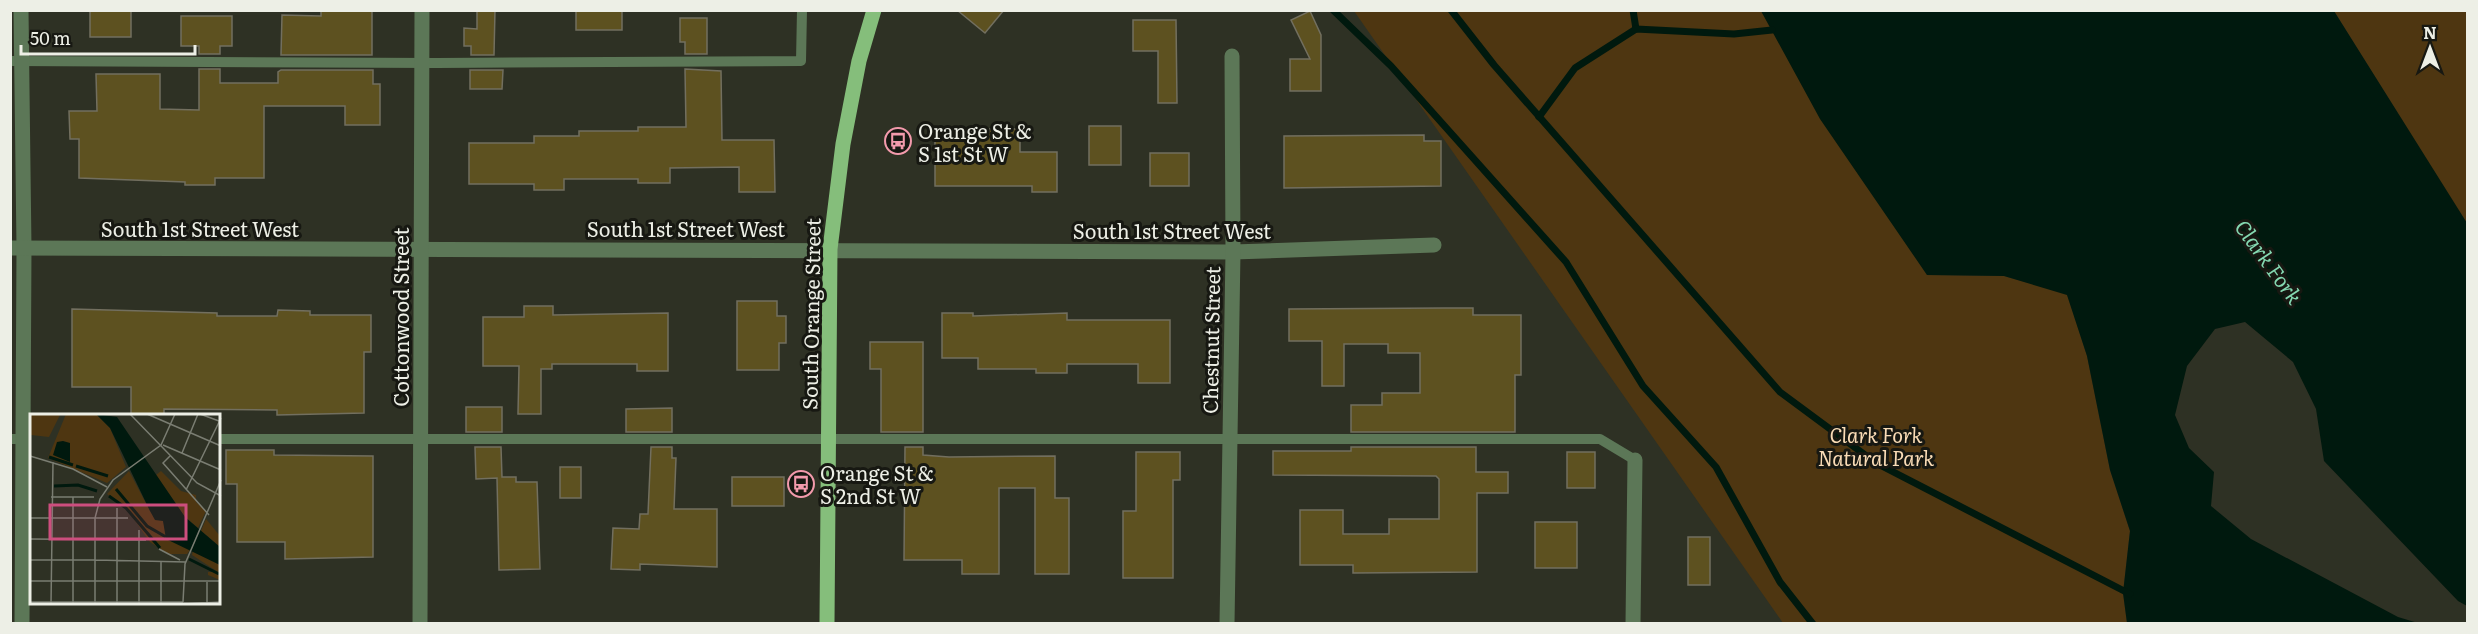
<svg xmlns="http://www.w3.org/2000/svg" width="2478" height="634" viewBox="0 0 2478 634" font-family="Literata,serif">
<rect width="100%" height="100%" fill="#2e3124"/>
<g fill="#4e3611">
<polygon points="1354,11 1761,11 1927,275 2004,276 2067,294 2087,356 2110,470 2130,531 2123,593 2127,623 1783,623"/>
<polygon points="2334,11 2467,11 2467,223 2463,219"/>
</g>
<polygon fill="#00190e" points="1761,11 2334,11 2467,223 2467,606 2458,601 2324,461 2316,409 2293,362 2245,322 2215,329 2187,366 2175,415 2189,448 2214,472 2211,506 2251,539 2398,617 2418,623 2127,623 2123,593 2130,531 2110,470 2087,356 2067,295 2004,276 1927,275 1820,119"/>
<g fill="none" stroke-linecap="round" stroke-linejoin="round">
<g stroke="#00190e" stroke-width="7">
<polyline points="1333,10 1391,66 1566,262 1643,386 1716,467 1780,582 1813,624"/>
<polyline points="1451,10 1494,65 1780,392 1876,463 2130,594"/>
<polyline points="1633,10 1636,29"/>
<polyline points="1539,117 1575,68 1636,29 1734,34 1772,30"/>
</g>
</g>
<g fill="#5d5120" stroke="#726f5f" stroke-width="1.5">
<rect x="90" y="10" width="41" height="27"/>
<polygon points="477,10 495,10 494,55 471,55 471,46 464,46 464,28 477,29"/>
<rect x="576" y="10" width="46" height="20"/>
<polygon points="957,10 1004,10 985,33"/>
<polygon points="321,11 372,11 372,55 281,55 282,15 321,16"/>
<polygon points="1310,11 1321,35 1321,91 1290,91 1290,59 1310,59 1291,20"/>
<polygon points="181,16 232,16 232,46 220,46 220,54 199,54 199,46 181,46"/>
<polygon points="680,18 707,18 707,54 685,54 685,42 680,42"/>
<polygon points="1133,20 1176,20 1177,103 1158,103 1158,51 1133,51"/>
<polygon points="199,69 220,69 220,83 278,83 278,72 281,70 373,70 373,84 380,84 380,125 345,125 345,106 264,106 264,178 215,178 215,185 185,185 185,182 79,178 79,139 70,139 69,111 97,111 96,74 160,74 160,109 199,110"/>
<polygon points="685,69 721,71 722,140 774,140 775,192 739,192 739,167 670,168 670,183 638,183 638,179 564,179 564,190 534,190 534,184 469,184 469,143 534,143 534,136 579,136 579,131 638,131 638,127 686,127"/>
<polygon points="470,70 503,70 502,89 470,89"/>
<rect x="1089" y="126" width="32" height="39"/>
<polygon points="989,129 1020,129 1020,152 1057,152 1057,192 1032,192 1032,186 935,186 935,132 989,132"/>
<polygon points="1424,135 1424,141 1441,141 1441,186 1284,188 1284,136"/>
<rect x="1150" y="153" width="39" height="33"/>
<polygon points="737,301 777,301 777,316 786,316 786,343 779,343 779,370 737,370"/>
<polygon points="524,306 553,306 553,315 668,313 668,371 637,371 637,364 552,364 552,369 541,369 541,414 518,414 519,366 483,366 483,317 524,317"/>
<polygon points="1444,308 1473,308 1473,315 1521,315 1521,375 1515,375 1515,432 1351,432 1351,405 1382,405 1382,393 1420,393 1420,353 1388,353 1388,344 1344,344 1344,386 1322,386 1322,341 1289,341 1289,309"/>
<polygon points="72,309 217,313 217,316 277,316 278,310 310,311 310,315 371,315 371,352 364,352 364,413 277,415 277,410 164,409 164,415 131,415 131,387 72,387"/>
<polygon points="942,313 973,313 973,316 1067,313 1067,320 1170,320 1170,383 1138,383 1138,364 1067,364 1067,373 1036,373 1036,369 978,369 978,358 942,358"/>
<polygon points="870,342 923,342 923,432 881,432 881,369 870,369"/>
<rect x="466" y="407" width="36" height="25"/>
<polygon points="672,408 672,432 626,432 626,409"/>
<polygon points="475,447 501,447 502,477 516,477 516,482 537,482 540,569 499,570 497,478 476,479"/>
<polygon points="651,447 672,447 672,458 676,458 674,509 717,509 717,567 640,564 640,570 611,569 613,528 639,529 640,514 648,514"/>
<polygon points="905,447 923,447 923,455 949,457 1055,456 1055,498 1069,498 1069,574 1035,574 1035,488 999,488 999,574 962,574 962,560 904,560"/>
<polygon points="1351,447 1476,447 1476,472 1508,472 1508,493 1477,493 1477,572 1353,573 1353,565 1300,565 1300,510 1343,510 1343,534 1389,534 1389,519 1439,519 1439,479 1436,476 1273,475 1273,451 1351,451"/>
<polygon points="226,450 274,450 274,455 373,456 373,557 285,559 285,542 237,542 237,484 226,484"/>
<polygon points="1136,452 1180,452 1180,480 1173,480 1173,578 1123,578 1123,511 1136,511"/>
<rect x="1567" y="452" width="28" height="36"/>
<rect x="560" y="467" width="21" height="31"/>
<rect x="732" y="477" width="52" height="29"/>
<rect x="1535" y="522" width="42" height="46"/>
<rect x="1688" y="537" width="22" height="48"/>
</g>
<g fill="none" stroke-linecap="round" stroke-linejoin="round">
<g stroke="#5c7757" stroke-width="10">
<polyline points="10,61 437,63 801,61 802,10"/>
<polyline points="10,439 32,439"/>
<polyline points="219,439 1600,439 1635,460"/>
</g>
<g stroke="#5c7757" stroke-width="15">
<polyline points="21,10 24,248 22,624"/>
<polyline points="10,248 1233,252 1434,245"/>
<polyline points="420,624 422,10"/>
<polyline points="1227,624 1233,252 1232,56"/>
<polyline points="1633,624 1635,460"/>
</g>
<polyline stroke="#85be7b" stroke-width="15" points="827,624 830,249 843,144 859,61 874,10"/>
</g>
<defs>
<symbol id="bus-ring" viewBox="-11 -11 22 22"><circle r="9.5" fill="#171812" stroke="#f39aac" stroke-width="1.5"/><path d="M-5-6H5V4H4V6H2V4H-2V6H-4V4H-5ZM-3.5-4V0h7V-4ZM-3.5 1.2v1.5H-2V1.2ZM2 1.2v1.5H3.5V1.2Z" fill="#f39aac"/></symbol>
</defs>
<g fill-rule="evenodd">
<use href="#bus-ring" x="883" y="126" width="30" height="30"/>
<use href="#bus-ring" x="786" y="469" width="30" height="30"/>
</g>
<g text-anchor="middle" dominant-baseline="central" stroke-width="6" stroke-linejoin="round" paint-order="stroke">
<g font-size="20" fill="#edefe6" stroke="#171812" text-anchor="start">
<text x="918" y="130">Orange St &amp;<tspan x="918" dy="23">S 1st St W</tspan></text>
<text x="820" y="472">Orange St &amp;<tspan x="820" dy="23">S 2nd St W</tspan></text>
</g>
<g font-size="20" fill="#edefe6" stroke="#171812">
<text x="200" y="228">South 1st Street West</text>
<text x="686" y="228">South 1st Street West</text>
<text x="1172" y="230">South 1st Street West</text>
<text transform="translate(810 314) rotate(-89)">South Orange Street</text>
<text transform="translate(400 317) rotate(-90)">Cottonwood Street</text>
<text transform="translate(1210 340) rotate(-89)">Chestnut Street</text>
</g>
<g font-size="20" font-style="italic" fill="#fadcb6" stroke="#171812">
<text x="1876" y="434">Clark Fork<tspan x="1876" dy="23">Natural Park</tspan></text>
</g>
<g font-size="21" font-style="italic" fill="#84d8b1" stroke="#171812">
<text transform="translate(2270 261) rotate(54)">Clark Fork</text>
</g>
</g>
<g transform="translate(30 414)">
<rect width="190" height="190" fill="#2e3124"/>
<path d="M1,0H35L30,1L19,23L1,21ZM36,0H66L80,14L96,53L77,69L18,44ZM99,57L120,97L133,107L137,120L160,136L157,140H138L120,128L93,90L77,80ZM131,57L151,77L166,81V88L176,97L168,114L155,103L126,61ZM176,105L190,122V133L171,117ZM163,137L190,151V166L178,161V158H188L162,141Z" fill="#4e3611"/>
<path d="M66,0L87,3L155,103L190,133V151L136,125L133,107L125,106L120,97L80,14ZM33,27L40,29V48L23,41L27,28Z" fill="#00190e"/>
<path fill="none" stroke="#00190e" stroke-width="3" d="M19,43L43,51M46,52L78,62M24,72L48,71L67,77M86,75L117,112L136,123M79,82L96,94L130,134M159,145L189,160"/>
<path fill="none" stroke="#7a7d72" stroke-width="1.5" d="M100,0L167,69L191,82M117,0L191,32M170,0L189,7M133,31L191,56M152,39L168,0M0,42L43,55L77,73M140,42L133,49L179,101M156,76L191,4M21,83H64M0,104H98M0,125L116,126M129,135L150,146M0,146H65M65,146L156,148M0,167H191M177,168V190M0,188H153M153,188L155,150L191,66M43,189V83M21,190L23,48M65,190V104L70,85L83,66L131,31L145,0M87,190V94M109,190V116M131,190V147M153,190L191,188"/>
<path fill="#cd4e7e" fill-opacity="0.15" stroke="#cd4e7e" stroke-width="3" d="M20,91H156V125H20Z"/>
<rect width="190" height="190" fill="none" stroke="#edefe6" stroke-width="3"/>
</g>
<rect width="2478" height="634" fill="none" stroke="#edefe6" stroke-width="24"/>
<g transform="translate(2430 48)" stroke="#171812" stroke-width="4.5" paint-order="stroke">
<path d="M0-4.5L10 22L0 15L-10 22Z" fill="#edefe6"/>
<text y="-9" font-size="16" font-weight="bold" text-anchor="middle" fill="#edefe6">N</text>
</g>
<path d="M21 45v9h174v-9" fill="none" stroke="#edefe6" stroke-width="3"/>
<text x="30" y="45" font-size="18" fill="#edefe6" stroke="#171812" stroke-width="4.5" paint-order="stroke">50 m</text>
</svg>
